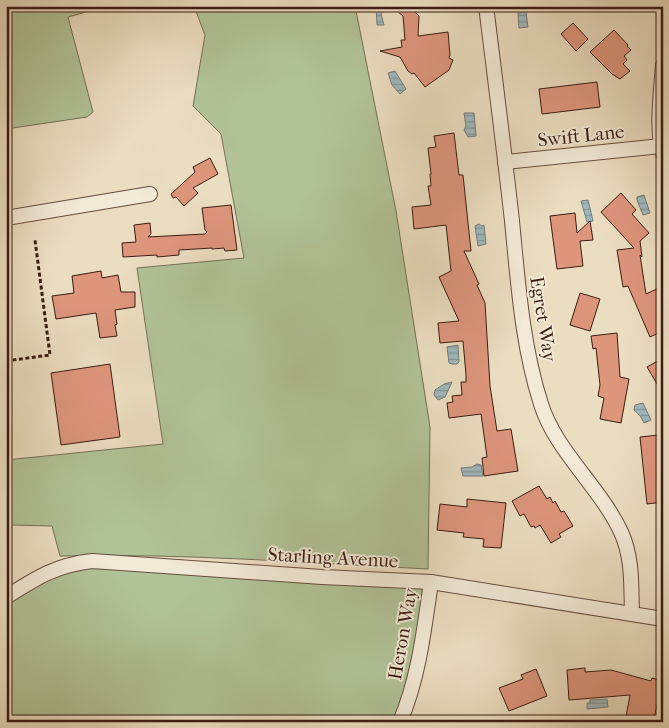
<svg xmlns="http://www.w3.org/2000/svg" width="669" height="728" viewBox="0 0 669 728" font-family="'IM FELL French Canon',serif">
<defs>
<pattern id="water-rules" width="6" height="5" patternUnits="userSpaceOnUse" patternTransform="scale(1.25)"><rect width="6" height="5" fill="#9fb8be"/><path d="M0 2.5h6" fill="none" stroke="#839599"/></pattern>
</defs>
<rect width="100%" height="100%" fill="#ebddc0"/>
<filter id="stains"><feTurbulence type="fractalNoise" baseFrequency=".004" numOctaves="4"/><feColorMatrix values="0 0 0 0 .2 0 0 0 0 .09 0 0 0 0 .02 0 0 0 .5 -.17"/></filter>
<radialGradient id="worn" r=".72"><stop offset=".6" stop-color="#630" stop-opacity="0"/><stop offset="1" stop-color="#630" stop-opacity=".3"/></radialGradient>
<g fill="#b1c297" stroke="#767054">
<polygon points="6,6 108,6 68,17 93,112 87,117 6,129"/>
<path d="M194,6H355L396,211L430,427L428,569C306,563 183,553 60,556L52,526L12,525L6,496V460L163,444L137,268L244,258L221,134L193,106L205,35Z"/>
<path d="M87,567L423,584C418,634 415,676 392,722H18L6,715V606C33,589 55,573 87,567Z"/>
</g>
<g fill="url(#water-rules)" stroke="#777a79">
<polygon points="376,6 384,6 385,10 381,14 384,25 377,25"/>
<polygon points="526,12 528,27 519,28 518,13"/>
<polygon points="395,71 406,89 400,94 392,85 388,73"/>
<polygon points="464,113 474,113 476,136 468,137 464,130 466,126"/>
<polygon points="644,195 650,213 643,215 637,200 637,197"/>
<polygon points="588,200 593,221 587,222 581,201"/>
<polygon points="479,224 482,226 484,225 486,244 478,246 475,226"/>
<polygon points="458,345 459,362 457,364 452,364 449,363 447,347"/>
<polygon points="452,382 445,397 438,400 434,395 435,390 444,384"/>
<polygon points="643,403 651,420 644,423 641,417 634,410 635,405"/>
<polygon points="477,464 481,465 483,476 463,476 461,468 472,467"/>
<polygon points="607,699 608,707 587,709 587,703 590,703 590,700"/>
</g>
<g fill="#dd957c" stroke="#3a1d12">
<polygon points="391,6 420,6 415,12 419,16 418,36 448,32 450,55 449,58 453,60 449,70 425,87 414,73 412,74 408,71 400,57 380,51 402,47 401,40 405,40 403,16"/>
<polygon points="573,23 588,39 576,51 561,34"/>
<polygon points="614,30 628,45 627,46 631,50 624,56 627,60 623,64 630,71 620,79 612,74 590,52"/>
<polygon points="597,82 600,107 542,114 539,89"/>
<polygon points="454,133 459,175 463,175 471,251 464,251 479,284 477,285 485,303 490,386 497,431 511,429 518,471 484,476 482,458 487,457 481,414 449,418 447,403 453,402 452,396 462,395 461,382 466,382 466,375 463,341 440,343 438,323 459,321 439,277 451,271 446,225 414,229 412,207 431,205 428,186 431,186 430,174 431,174 428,148 436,147 434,136"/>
<polygon points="210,158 218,174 193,188 198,193 184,206 176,197 173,198 171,194 195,172 193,167"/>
<polygon points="621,193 636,210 632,214 649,233 640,241 642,257 640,255 646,294 663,286 663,331 650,337 628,286 623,287 617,250 634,248 601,212"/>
<polygon points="231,205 237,250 225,251 224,248 212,249 212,248 179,250 179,255 157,257 157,255 123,257 122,243 136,242 134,225 150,223 151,234 148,237 205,234 207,232 205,230 202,208"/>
<polygon points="575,213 577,233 590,221 593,240 580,241 583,266 557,269 550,216"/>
<polygon points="101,271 102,278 118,275 121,292 135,292 135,307 115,310 117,324 115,325 117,336 100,338 96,313 56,319 52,296 74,293 72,276"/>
<polygon points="580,293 600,299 590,331 570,325"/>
<polygon points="617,333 620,377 629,379 621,423 600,419 604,398 598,396 600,385 596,348 593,349 591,336"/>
<polygon points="663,358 663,394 647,367"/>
<polygon points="110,364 120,437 61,445 51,373"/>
<polygon points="659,435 663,457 663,502 647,504 640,437"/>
<polygon points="539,486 547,499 550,497 553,503 555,501 561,512 564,511 573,526 559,534 561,537 551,543 540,525 535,528 534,526 531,527 524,514 520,516 512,501"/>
<polygon points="467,499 506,503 501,548 483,547 484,539 463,537 464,533 437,530 440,504 467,507"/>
<polygon points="585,668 585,672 611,670 651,681 652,678 663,681 653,722 625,722 630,695 569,700 567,670"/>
<polygon points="536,669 547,696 509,711 499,688 523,679 521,675"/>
</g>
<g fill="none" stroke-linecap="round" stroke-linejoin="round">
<defs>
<g id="minor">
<path d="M486,6C495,78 504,149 512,221C518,282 522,345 541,404C555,450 600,487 621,532C633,558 631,586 632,614"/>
<path d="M663,65C661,90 656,130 663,153"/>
<polyline points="505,162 661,146"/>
<polyline points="6,218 150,194"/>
<path d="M6,597C36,578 56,565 92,561L322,577L431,582L663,619"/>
<path d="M400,722C419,677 424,630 431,582"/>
</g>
</defs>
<use href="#minor" stroke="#664d3e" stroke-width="16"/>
<polyline stroke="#3a1d12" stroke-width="3" stroke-dasharray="4 2.5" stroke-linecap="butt" points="6,361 50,355 35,240"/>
<use href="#minor" stroke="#f2e9d6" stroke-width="14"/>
</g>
<g text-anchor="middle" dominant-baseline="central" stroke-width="4" stroke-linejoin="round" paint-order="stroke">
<g font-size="19" fill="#3a1d12" stroke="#f2e9d6">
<text transform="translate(581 136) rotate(-6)">Swift Lane</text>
<text transform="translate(543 319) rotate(81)">Egret Way</text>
<text transform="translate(333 558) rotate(3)">Starling Avenue</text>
<text transform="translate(403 634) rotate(-80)">Heron Way</text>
</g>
</g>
<rect width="669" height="728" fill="none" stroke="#ebddc0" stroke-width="25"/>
<rect x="8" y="8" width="654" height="713" fill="none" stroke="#3a1d12" stroke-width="2.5"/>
<rect x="12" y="12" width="644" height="703" fill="none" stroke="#3a1d12"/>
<rect width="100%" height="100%" filter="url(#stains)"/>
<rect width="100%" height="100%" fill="url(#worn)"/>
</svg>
